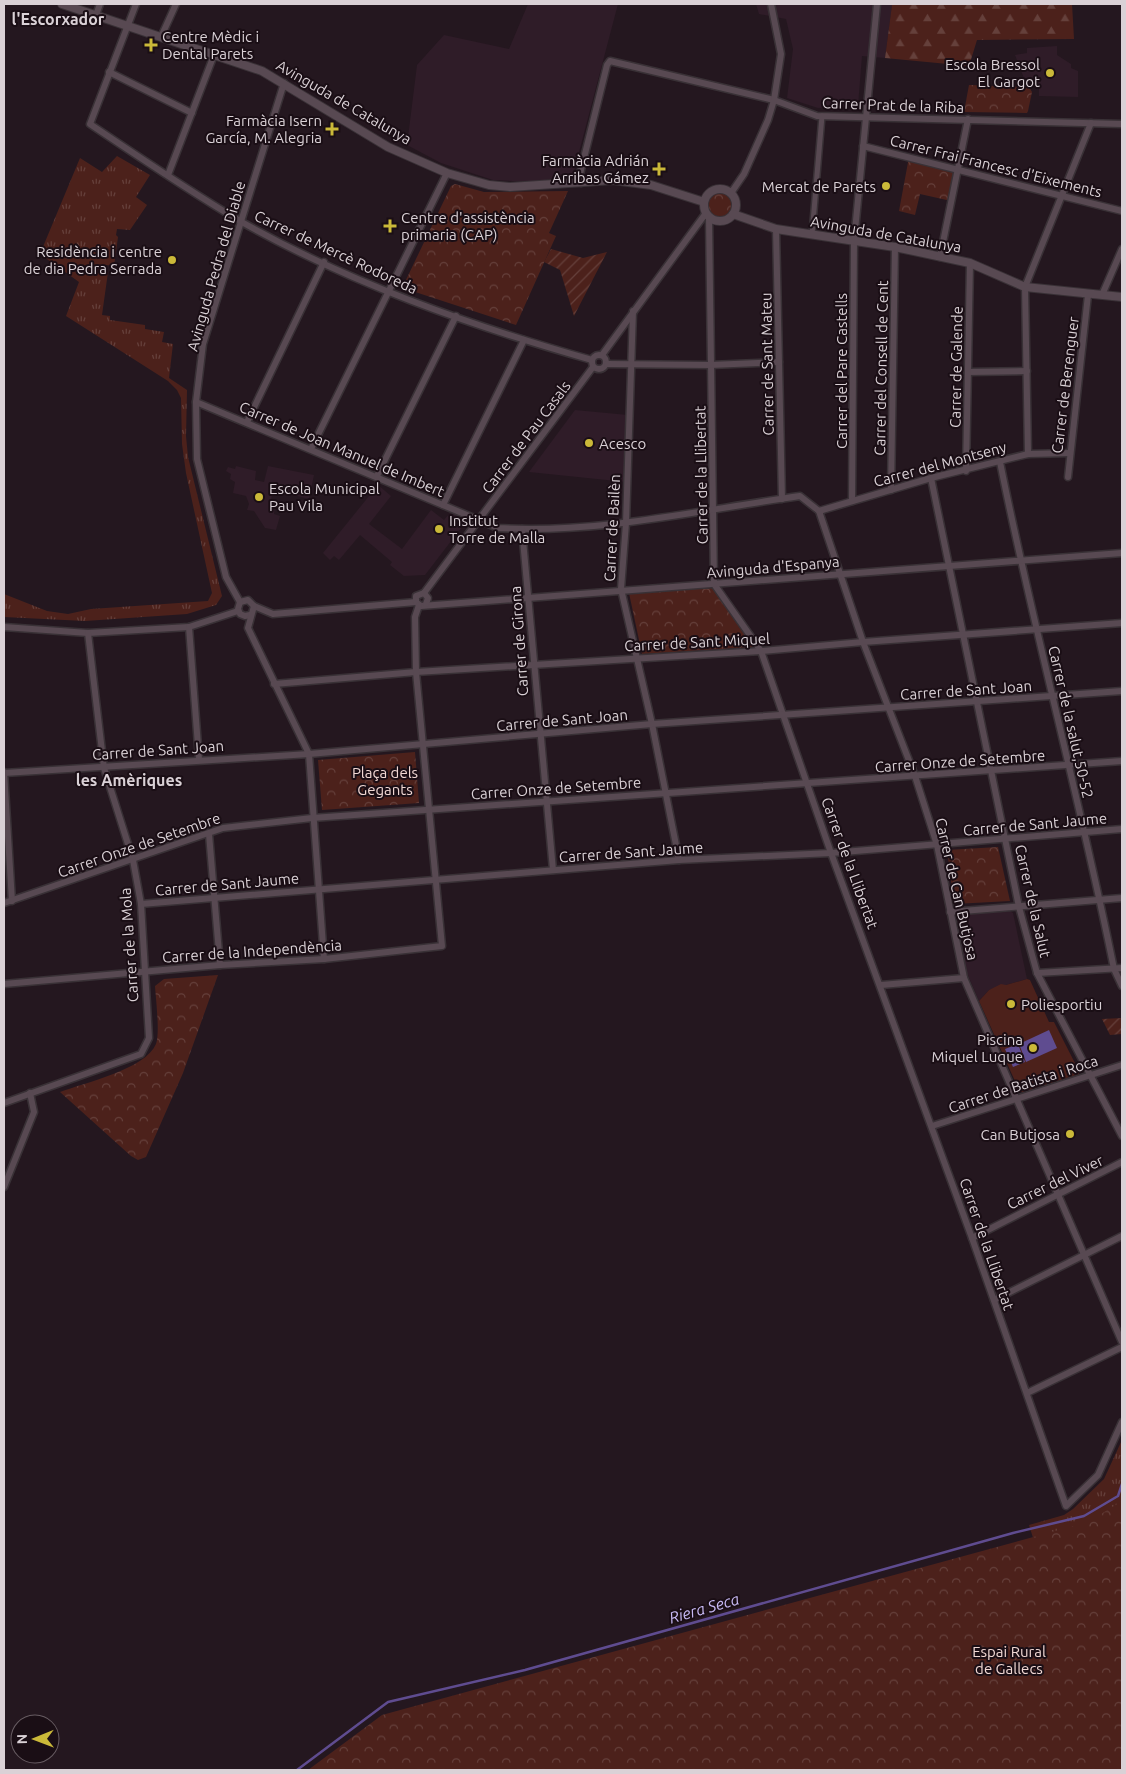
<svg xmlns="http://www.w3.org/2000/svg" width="1126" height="1774" viewBox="0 0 1126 1774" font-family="Ubuntu,sans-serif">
<defs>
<pattern id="grass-tufts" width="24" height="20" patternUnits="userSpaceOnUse" patternTransform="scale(1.25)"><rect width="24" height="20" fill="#4c211b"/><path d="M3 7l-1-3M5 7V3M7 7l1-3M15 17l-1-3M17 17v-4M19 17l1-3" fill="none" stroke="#65403b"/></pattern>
<pattern id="forest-firs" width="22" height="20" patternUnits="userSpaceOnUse" patternTransform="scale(1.25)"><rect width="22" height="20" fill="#4c211b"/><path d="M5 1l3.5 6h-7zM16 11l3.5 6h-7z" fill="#65403b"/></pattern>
<pattern id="park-crowns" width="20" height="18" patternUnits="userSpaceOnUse" patternTransform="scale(1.25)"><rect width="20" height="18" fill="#4c211b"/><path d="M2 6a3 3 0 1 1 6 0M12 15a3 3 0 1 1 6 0" fill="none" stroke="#65403b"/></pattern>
<pattern id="garden-furrows" width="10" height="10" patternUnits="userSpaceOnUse" patternTransform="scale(1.25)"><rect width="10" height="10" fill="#4c211b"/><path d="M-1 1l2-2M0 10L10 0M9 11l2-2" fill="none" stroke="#65403b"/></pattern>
</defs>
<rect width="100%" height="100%" fill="#24171f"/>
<g fill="#2f1c28">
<polygon points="528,4 618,4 573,175 534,182 493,180 441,163 407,145 417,65 444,35 509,49"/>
<polygon points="756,4 912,4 892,6 885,58 862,56 858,106 818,108 787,98 793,49 786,19 759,14"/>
<polygon points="1057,46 1057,55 1071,64 1071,68 1078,71 1078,97 1039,96 1039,86 1035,81 1025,81 1015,55 1027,53 1027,48"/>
<polygon points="575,410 628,415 626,482 529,472"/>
<polygon points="236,466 256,471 255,480 264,482 268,466 314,475 309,499 273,490 270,505 275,506 274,514 280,516 276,530 265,528 254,511 247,510 249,504 246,496 233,493 235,482 230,479 231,474 226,471 228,467 235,469"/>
<polygon points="378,485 391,496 369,524 402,549 431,510 444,520 450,513 468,519 425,575 404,576 390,565 392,562 360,535 339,560 334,556 330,560 323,553"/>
<polygon points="1010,911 1013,913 1027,979 989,990 979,1001 966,971 959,920 961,915"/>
</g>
<g fill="url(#grass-tufts)">
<polygon points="117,156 150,175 136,197 147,205 130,230 117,229 116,235 118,237 114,266 106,265 105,271 108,272 102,315 110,316 110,320 145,325 145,329 164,332 162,342 173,344 169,378 187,390 186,436 188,457 222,596 216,605 187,614 85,621 4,617 4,594 47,611 68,614 91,609 208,601 212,593 186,473 182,444 181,398 177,390 168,381 66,316 79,282 40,254 80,158 102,172"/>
<polygon points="1122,1440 1122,1530 1035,1544 1029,1525 1064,1515 1073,1509 1104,1479"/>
</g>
<polygon fill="url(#forest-firs)" points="912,4 1072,4 1074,39 977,40 969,66 885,58 892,5"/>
<g fill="url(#park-crowns)">
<polygon points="969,85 1029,87 1032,92 1028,111 1027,113 964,112"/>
<polygon points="909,157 958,168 951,201 920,194 915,215 899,211"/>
<polygon points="455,184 484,192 568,191 549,233 556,236 516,325 406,289 404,284 451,186"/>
<circle cx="720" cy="205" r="12"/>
<polygon points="713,588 753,647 642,654 629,593"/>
<polygon points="415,752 419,803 322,810 318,760"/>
<polygon points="998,847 1010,901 954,904 947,850"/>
<path d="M218,975L183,1073L146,1157L138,1160L131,1156L60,1092C84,1083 146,1069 156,1044C160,1033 156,1000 155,986L164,979Z"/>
<polygon points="1122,1501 1122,1770 308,1770 382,1715 1088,1522"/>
</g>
<g fill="url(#garden-furrows)">
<polygon points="551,249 583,258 607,252 574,316 560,270 544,262"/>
<polygon points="1122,1018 1122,1034 1110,1035 1102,1019"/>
</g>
<polygon fill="#4c211b" points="1027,979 1030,980 1049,1022 1054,1022 1079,1071 1079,1074 1022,1092 1019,1090 979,1001 989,990 1001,984 1006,985"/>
<g fill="#5f4c90">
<polygon points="1049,1030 1057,1048 1026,1062 1019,1044"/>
<polygon points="1018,1044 1025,1062 1013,1067 1005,1049"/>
</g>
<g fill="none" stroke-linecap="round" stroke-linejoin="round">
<polyline stroke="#5f4c90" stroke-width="2.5" points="297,1770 388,1702 525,1670 1013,1533 1084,1516 1118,1496 1122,1484"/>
<defs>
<polyline id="pedestrian" points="812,234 822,116"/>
<g id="minor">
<path d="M136,4L90,124C139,157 189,191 240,221C349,283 472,326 592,360"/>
<polyline points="96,15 100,4"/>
<polyline points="161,37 176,4"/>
<polyline points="109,72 192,113"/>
<polyline points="863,146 1122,211"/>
<polyline points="168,175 214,55"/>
<polyline points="581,183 580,174 607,65 610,61 774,100 817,116 1122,124"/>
<polyline points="731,193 744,174 768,120 774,100 781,54 771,4"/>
<polyline points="709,217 714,584 761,651 831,853 972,1238 1066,1506 1098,1475 1122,1422"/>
<polyline points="776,229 782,499"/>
<polyline points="940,257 968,119"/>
<polyline points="1102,295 1122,249"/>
<polyline points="633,311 626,523 621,589 652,724 679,860"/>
<circle cx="599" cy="362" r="7"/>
<polyline points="602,355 706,213"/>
<polyline points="607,364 710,365 779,362"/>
<polyline points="968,372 1027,371"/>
<path d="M196,402L498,528C599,534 700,510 800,496L819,511L863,642L915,776L937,845L964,978L1122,1342"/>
<polyline points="247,422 324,262"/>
<polyline points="311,449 447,173"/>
<polyline points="1028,454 1025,287 1091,123"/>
<path d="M1000,462C1034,632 1080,799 1114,969L1122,986"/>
<polyline points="966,471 970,263"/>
<polyline points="377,476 456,316"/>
<polyline points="1068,477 1088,295"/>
<polyline points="931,478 1019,907 1037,973 1122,1136"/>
<polyline points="891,490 895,247"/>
<polyline points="852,501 854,241 877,4"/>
<polyline points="443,505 524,340"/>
<polyline points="819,511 931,478 1028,454 1070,453"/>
<polyline points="522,529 553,870"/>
<polyline points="424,593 593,367"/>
<polyline points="240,602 226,577 197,459 196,402 203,344 284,83"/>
<polyline points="240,602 248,600 254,606 273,614 416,602"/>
<polyline points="240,602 238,609 240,614 245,616 250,615"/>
<polyline points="416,602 421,606 1122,553"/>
<polyline points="416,602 416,596 424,593 428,598 426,604"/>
<polyline points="254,606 248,628 309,754 324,959"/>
<polyline points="4,627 88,633 189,627 238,611"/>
<polyline points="189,627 199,759"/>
<polyline points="274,684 416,672 761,651 863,642 1122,623"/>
<polyline points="4,772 12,901"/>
<polyline points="4,773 309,754 652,724 1122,691"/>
<polyline points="209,834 220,965"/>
<polyline points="4,903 223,828 312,818 1122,761"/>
<polyline points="141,904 679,860 831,853 1122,829"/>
<polyline points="950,912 1122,898"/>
<polyline points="1037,973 1122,968"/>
<polyline points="4,984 220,965 324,959 442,946 416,672 415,617 419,605"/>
<polyline points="881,985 964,978"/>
<polyline points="4,1103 141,1054 149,1038 141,904 133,860 104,768 88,633"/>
<polyline points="932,1126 1122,1065"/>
<polyline points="4,1187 34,1112 30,1093"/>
<polyline points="972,1238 1122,1162"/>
<polyline points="994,1300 1122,1236"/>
<polyline points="1027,1393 1122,1347"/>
</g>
<g id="tertiary">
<polyline points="62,4 262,71 388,147 447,173 489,185 510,187 613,180 651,185 704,202"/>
<circle cx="720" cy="205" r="16"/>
<polyline points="733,214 776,229 895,247 970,263 1025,287 1122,297"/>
</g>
</defs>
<use href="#pedestrian" stroke="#393136" stroke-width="8"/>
<use href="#minor" stroke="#393136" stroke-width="9"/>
<use href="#tertiary" stroke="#393136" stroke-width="10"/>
<use href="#pedestrian" stroke="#584952" stroke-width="5"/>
<use href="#minor" stroke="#584952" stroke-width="6"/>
<use href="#tertiary" stroke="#584952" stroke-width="8"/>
</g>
<g fill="#cbb939" stroke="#1a0e15" stroke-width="2">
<path d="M148.5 37.5h5v5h5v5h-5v5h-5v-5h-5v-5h5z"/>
<circle cx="1050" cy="73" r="5"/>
<path d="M329.5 121.5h5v5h5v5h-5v5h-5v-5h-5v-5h5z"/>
<path d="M656.5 161.5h5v5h5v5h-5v5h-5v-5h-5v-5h5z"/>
<circle cx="886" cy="186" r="5"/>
<path d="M387.5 218.5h5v5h5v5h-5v5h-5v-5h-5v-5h5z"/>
<circle cx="172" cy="260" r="5"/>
<circle cx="589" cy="443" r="5"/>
<circle cx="259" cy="497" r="5"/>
<circle cx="439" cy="529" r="5"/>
<circle cx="1011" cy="1004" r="5"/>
<circle cx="1033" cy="1048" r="5"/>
<circle cx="1070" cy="1134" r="5"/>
</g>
<g text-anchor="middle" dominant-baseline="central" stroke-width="4" stroke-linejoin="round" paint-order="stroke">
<g font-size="15" fill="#dad1d6" stroke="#1a0e15" text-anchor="end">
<text x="162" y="36" text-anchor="start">Centre Mèdic i<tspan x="162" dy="17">Dental Parets</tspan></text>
<text x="1040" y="64">Escola Bressol<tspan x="1040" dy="17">El Gargot</tspan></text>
<text x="322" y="120">Farmàcia Isern<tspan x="322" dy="17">García, M. Alegria</tspan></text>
<text x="649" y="160">Farmàcia Adrián<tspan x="649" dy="17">Arribas Gámez</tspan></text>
<text x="876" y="186">Mercat de Parets</text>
<text x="401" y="217" text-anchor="start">Centre d'assistència<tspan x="401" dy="17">primaria (CAP)</tspan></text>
<text x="162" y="251">Residència i centre<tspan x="162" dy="17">de dia Pedra Serrada</tspan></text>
<text x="599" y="443" text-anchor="start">Acesco</text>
<text x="269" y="488" text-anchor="start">Escola Municipal<tspan x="269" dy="17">Pau Vila</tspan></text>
<text x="449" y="520" text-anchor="start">Institut<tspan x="449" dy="17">Torre de Malla</tspan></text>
<text x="1021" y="1004" text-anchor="start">Poliesportiu</text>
<text x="1023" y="1039">Piscina<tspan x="1023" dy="17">Miquel Luque</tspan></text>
<text x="1060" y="1134">Can Butjosa</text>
</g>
<g font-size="15" fill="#dad1d6" stroke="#1a0e15">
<text transform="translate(344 102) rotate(30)">Avinguda de Catalunya</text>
<text transform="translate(893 105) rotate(2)">Carrer Prat de la Riba</text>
<text transform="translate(996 166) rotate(14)">Carrer Frai Francesc d'Eixements</text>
<text transform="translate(886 234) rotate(10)">Avinguda de Catalunya</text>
<text transform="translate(336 252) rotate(25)">Carrer de Mercè Rodoreda</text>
<text transform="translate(216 266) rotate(-74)">Avinguda Pedra del Diable</text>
<text transform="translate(767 364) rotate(-91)">Carrer de Sant Mateu</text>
<text transform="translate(956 367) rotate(-89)">Carrer de Galende</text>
<text transform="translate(881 368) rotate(-89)">Carrer del Consell de Cent</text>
<text transform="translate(841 371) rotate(-90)">Carrer del Pare Castells</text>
<text transform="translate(1065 385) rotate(-83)">Carrer de Berenguer</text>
<text transform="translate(526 437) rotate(-53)">Carrer de Pau Casals</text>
<text transform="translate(342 449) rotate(23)">Carrer de Joan Manuel de Imbert</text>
<text transform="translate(940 464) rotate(-15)">Carrer del Montseny</text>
<text transform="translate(701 475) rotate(-91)">Carrer de la Llibertat</text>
<text transform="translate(612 528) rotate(-87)">Carrer de Bailèn</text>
<text transform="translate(773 567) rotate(-5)">Avinguda d'Espanya</text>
<text transform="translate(519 641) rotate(-94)">Carrer de Girona</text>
<text transform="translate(697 642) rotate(-3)">Carrer de Sant Miquel</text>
<text transform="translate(966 690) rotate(-4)">Carrer de Sant Joan</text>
<text transform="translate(562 720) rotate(-5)">Carrer de Sant Joan</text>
<text transform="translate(1071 722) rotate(77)">Carrer de la salut,50-52</text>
<text transform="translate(158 750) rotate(-4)">Carrer de Sant Joan</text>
<text transform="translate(960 761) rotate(-4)">Carrer Onze de Setembre</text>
<text transform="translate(556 788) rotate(-4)">Carrer Onze de Setembre</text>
<text transform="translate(1035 824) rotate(-5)">Carrer de Sant Jaume</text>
<text transform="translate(139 845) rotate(-19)">Carrer Onze de Setembre</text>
<text transform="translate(631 852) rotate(-4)">Carrer de Sant Jaume</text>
<text transform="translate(850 863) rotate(70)">Carrer de la Llibertat</text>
<text transform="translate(227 884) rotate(-5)">Carrer de Sant Jaume</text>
<text transform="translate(957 889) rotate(77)">Carrer de Can Butjosa</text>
<text transform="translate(1033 901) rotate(77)">Carrer de la Salut</text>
<text transform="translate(129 945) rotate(-94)">Carrer de la Mola</text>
<text transform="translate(252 951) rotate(-4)">Carrer de la Independència</text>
<text transform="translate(1023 1084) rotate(-18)">Carrer de Batista i Roca</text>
<text transform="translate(1055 1182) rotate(-26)">Carrer del Viver</text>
<text transform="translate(987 1244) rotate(71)">Carrer de la Llibertat</text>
</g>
<g font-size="15" fill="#f0d7d3" stroke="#1a0e15">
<text x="385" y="772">Plaça dels<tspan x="385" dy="17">Gegants</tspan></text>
<text x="1009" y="1651">Espai Rural<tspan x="1009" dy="17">de Gallecs</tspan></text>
</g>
<g font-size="16" font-weight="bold" fill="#dad1d6" stroke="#1a0e15">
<text x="58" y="19">l'Escorxador</text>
<text x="129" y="780">les Amèriques</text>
</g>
<g font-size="16" font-style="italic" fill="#c8baf5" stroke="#1a0e15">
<text transform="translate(704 1608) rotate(-16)">Riera Seca</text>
</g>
</g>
<rect width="1126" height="1774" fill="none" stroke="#dad1d6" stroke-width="10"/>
<g transform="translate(35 1739) rotate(269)"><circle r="24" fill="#1a0e15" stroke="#675c62"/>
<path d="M0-4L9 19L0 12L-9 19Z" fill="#cbb939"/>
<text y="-8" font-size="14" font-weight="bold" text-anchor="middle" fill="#dad1d6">N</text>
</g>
</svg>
